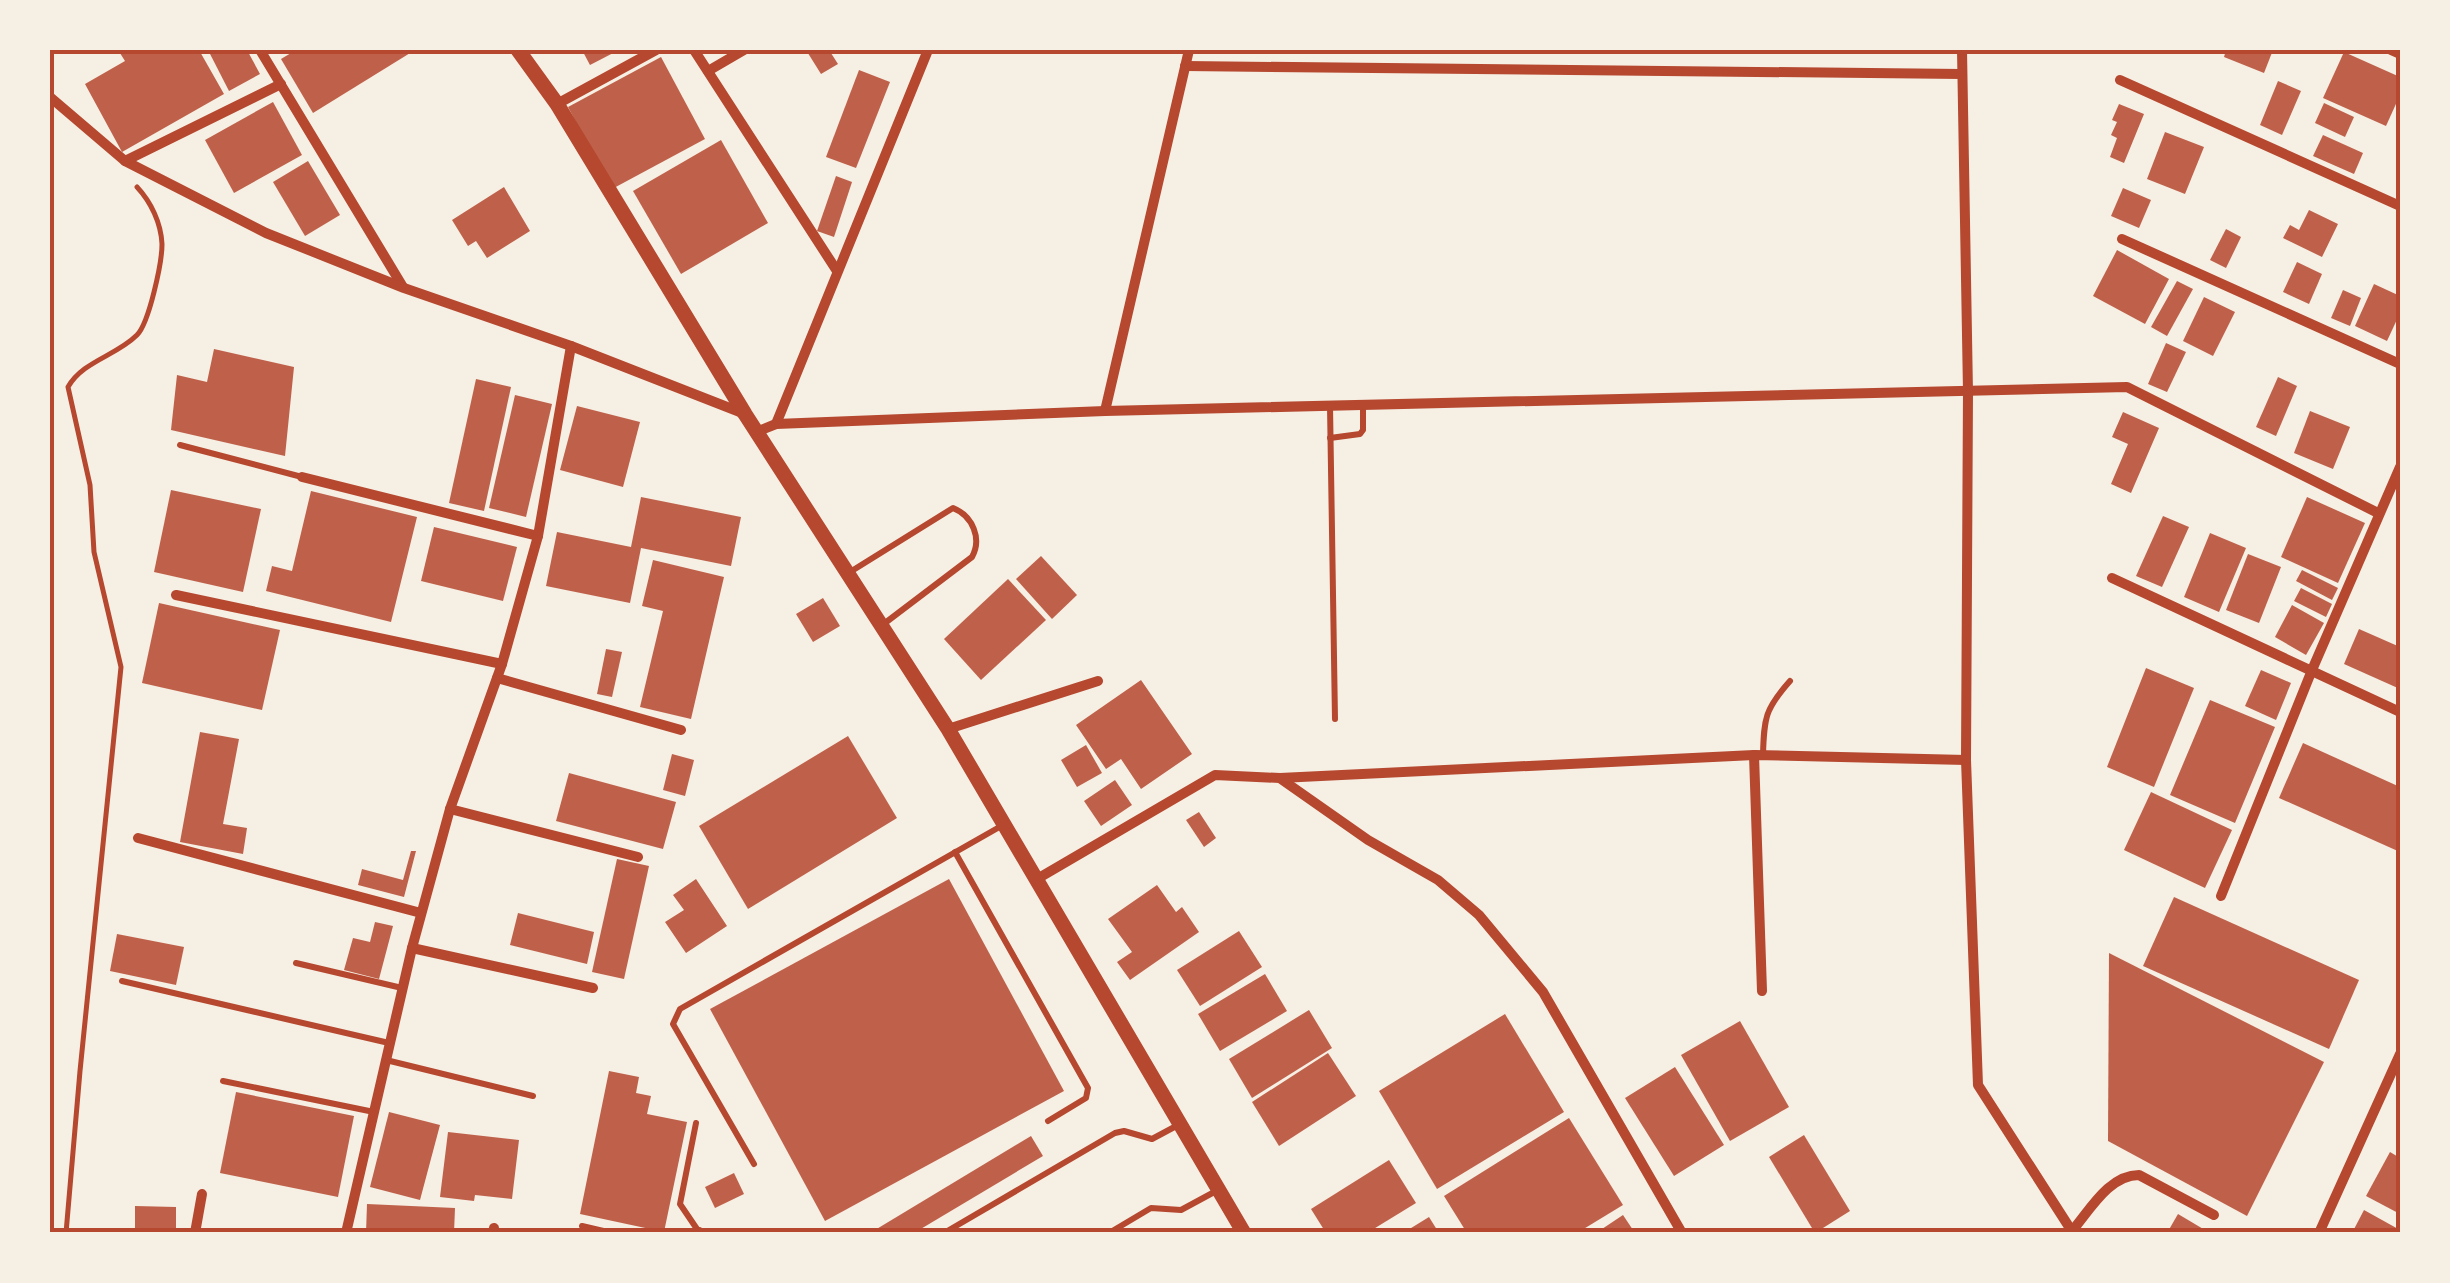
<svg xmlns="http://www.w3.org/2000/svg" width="2450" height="1283" viewBox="0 0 2450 1283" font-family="Helvetica,sans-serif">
<rect width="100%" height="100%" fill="#f6efe4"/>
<g fill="#bf614a">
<polygon points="118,50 199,50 224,94 122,152 85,84 125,61"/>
<polygon points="208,50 247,50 260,74 229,91"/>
<polygon points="296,50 415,50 313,113 281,59"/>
<polygon points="582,50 619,50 590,65"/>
<polygon points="806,50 829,50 838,64 821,74"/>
<polygon points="2226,50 2273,50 2264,73 2224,57"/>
<polygon points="2344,52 2400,77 2400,95 2386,126 2323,98"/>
<polygon points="661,57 705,139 612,189 568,107"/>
<polygon points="859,70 890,82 856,168 826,157"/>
<polygon points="2278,81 2301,91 2282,135 2260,125"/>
<polygon points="273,102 302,155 234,193 205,140"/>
<polygon points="2324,103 2354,117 2345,137 2315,123"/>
<polygon points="2119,104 2144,114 2124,163 2110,157 2117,138 2111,135 2117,122 2112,120"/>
<polygon points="2165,132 2204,147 2185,194 2147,179"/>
<polygon points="2323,135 2363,153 2354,174 2313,156"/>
<polygon points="721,140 768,223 681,274 633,191"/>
<polygon points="308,161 340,215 305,236 273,182"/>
<polygon points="836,176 852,182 834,237 817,231"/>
<polygon points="504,187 530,231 487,258 476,241 468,246 452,220"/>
<polygon points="2123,188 2151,200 2139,228 2111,216"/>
<polygon points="2309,210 2338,224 2322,257 2283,238 2290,225 2299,230"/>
<polygon points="2226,229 2241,237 2226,268 2210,260"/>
<polygon points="2117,250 2169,279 2145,324 2093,296"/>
<polygon points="2297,262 2322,274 2309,304 2283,292"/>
<polygon points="2177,281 2193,289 2167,336 2151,327"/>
<polygon points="2374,284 2400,296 2400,313 2387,341 2355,326"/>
<polygon points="2343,290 2361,298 2350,326 2331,318"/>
<polygon points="2204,297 2235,312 2213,356 2183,341"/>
<polygon points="2166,343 2186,352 2167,392 2148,384"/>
<polygon points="214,349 294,367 285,456 171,430 177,375 207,382"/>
<polygon points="2278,377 2297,386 2276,436 2256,427"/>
<polygon points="476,379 511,387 484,511 449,503"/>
<polygon points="515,395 552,404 526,517 489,508"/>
<polygon points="577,406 640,422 623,487 560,470"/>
<polygon points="2310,411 2350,427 2333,469 2294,453"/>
<polygon points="2123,412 2159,428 2131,493 2111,484 2128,444 2112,437"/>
<polygon points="171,490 261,509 243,592 154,572"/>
<polygon points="311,491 417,517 391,622 266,591 272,566 292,571"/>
<polygon points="641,497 741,517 731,566 641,548 630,603 546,586 557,532 631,547"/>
<polygon points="2307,497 2365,523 2338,583 2281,557"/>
<polygon points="2163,516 2189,527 2162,587 2136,576"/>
<polygon points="434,527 517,547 503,601 421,581"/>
<polygon points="2210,533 2246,548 2219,612 2184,597"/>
<polygon points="2248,554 2281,567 2259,623 2226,610"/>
<polygon points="1041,556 1077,595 1052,619 1016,579"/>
<polygon points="653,560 724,577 691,719 640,707 663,611 642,606"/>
<polygon points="2302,570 2338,588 2332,600 2296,581"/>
<polygon points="1008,579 1046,620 981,680 944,639"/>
<polygon points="2301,588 2332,604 2326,617 2294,601"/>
<polygon points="823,598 840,626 813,642 796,614"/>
<polygon points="159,603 280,630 262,710 142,683"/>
<polygon points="2292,605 2324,623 2306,655 2275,637"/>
<polygon points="2359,629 2400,647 2400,689 2344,664"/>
<polygon points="606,649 622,652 612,697 597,694"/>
<polygon points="2146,668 2194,688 2154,787 2107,767"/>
<polygon points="2261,670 2291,683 2276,720 2245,706"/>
<polygon points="1141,680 1192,754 1141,789 1121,759 1106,769 1076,725"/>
<polygon points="2210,700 2275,727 2235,823 2170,795"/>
<polygon points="200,732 239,739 223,824 247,828 243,854 180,842"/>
<polygon points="848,736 897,818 748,909 699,826"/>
<polygon points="2303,743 2400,787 2400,852 2279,798"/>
<polygon points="1086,745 1102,773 1077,787 1061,760"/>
<polygon points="672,754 694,760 685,796 663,790"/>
<polygon points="569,773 676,802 663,849 556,821"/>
<polygon points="1115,780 1132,805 1101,826 1084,801"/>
<polygon points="2151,792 2232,830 2205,888 2124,850"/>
<polygon points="1199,812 1216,838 1204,847 1186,820"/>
<polygon points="411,851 416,851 404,897 358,885 362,869 403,880"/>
<polygon points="617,859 649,866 624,979 592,972"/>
<polygon points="696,879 727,926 686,953 665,922 684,910 673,895"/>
<polygon points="949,879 1064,1091 825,1221 710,1009"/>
<polygon points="1157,885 1176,912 1182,907 1199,932 1130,980 1117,962 1132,952 1108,919"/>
<polygon points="2174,897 2359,980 2329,1049 2143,966"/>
<polygon points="518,913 594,932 587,964 510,945"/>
<polygon points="375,922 393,926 379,979 344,970 353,938 370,942"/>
<polygon points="1239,931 1262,967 1200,1006 1177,970"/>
<polygon points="117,934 184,947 176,985 110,971"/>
<polygon points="2109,953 2324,1062 2247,1216 2108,1141"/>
<polygon points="1265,974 1287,1011 1220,1051 1198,1014"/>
<polygon points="1309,1010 1332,1048 1252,1098 1229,1059"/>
<polygon points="1505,1014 1564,1112 1437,1189 1379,1091"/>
<polygon points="1740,1021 1789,1107 1730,1141 1681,1055"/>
<polygon points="1328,1053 1356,1096 1279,1146 1252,1102"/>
<polygon points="1675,1067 1724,1145 1674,1176 1625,1098"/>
<polygon points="609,1071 639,1077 636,1093 651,1096 647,1114 687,1122 664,1232 580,1214"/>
<polygon points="236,1092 354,1116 338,1197 220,1173"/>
<polygon points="389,1112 440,1125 420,1200 370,1187"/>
<polygon points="1569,1118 1623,1205 1577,1233 1467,1233 1444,1196"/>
<polygon points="448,1132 519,1140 512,1199 475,1195 474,1201 440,1197"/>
<polygon points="1804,1135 1850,1211 1815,1233 1769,1157"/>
<polygon points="1031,1136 1043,1156 914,1233 870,1233"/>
<polygon points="2390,1152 2400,1158 2400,1214 2366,1196"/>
<polygon points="1389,1160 1416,1203 1367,1233 1326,1233 1311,1209"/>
<polygon points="734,1173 744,1194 715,1208 705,1187"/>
<polygon points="367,1204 455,1208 454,1233 366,1233"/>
<polygon points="135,1206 176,1207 176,1231 135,1230"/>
<polygon points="2364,1210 2400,1230 2399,1233 2352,1233"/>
<polygon points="2178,1214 2210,1233 2167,1233"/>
<polygon points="1623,1215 1635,1233 1596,1233"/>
<polygon points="1429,1217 1439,1233 1403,1233"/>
</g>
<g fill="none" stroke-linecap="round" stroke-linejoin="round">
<path stroke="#b5482f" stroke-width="5" d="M66,1233L80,1071L121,667L94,552L90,485L68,387C83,361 116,356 137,335C149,323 162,263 162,244C161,223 151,202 137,187"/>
<g stroke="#b5482f" stroke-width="6">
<polyline points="1330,406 1335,719"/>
<polyline points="1330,438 1360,434 1363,430 1363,405"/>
<polyline points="180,445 302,477"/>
<path d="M850,572L953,508C973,516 982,539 972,557L881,626"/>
<path d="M1763,755C1764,718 1765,709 1790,681"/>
<polyline points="955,852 1088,1088 1086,1098 1048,1121"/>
<polyline points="296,963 402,988"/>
<polyline points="122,981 389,1043"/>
<polyline points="386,1060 533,1096"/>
<polyline points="223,1081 374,1112"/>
<polyline points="696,1123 680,1204 699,1232"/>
<polyline points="754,1164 673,1024 680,1009 1003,825"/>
<polyline points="582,1226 612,1233"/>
<polyline points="944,1233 1115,1133 1124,1131 1152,1139 1180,1124"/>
<polyline points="1109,1233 1151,1208 1181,1210 1218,1190"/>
</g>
<g stroke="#b5482f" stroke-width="10">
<polyline points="260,50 403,287"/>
<polyline points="694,50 837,271"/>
<polyline points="1962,50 1968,392 1966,760 1978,1085 2073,1233"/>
<polyline points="2391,50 2400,54"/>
<polyline points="1185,66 1962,74"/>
<polyline points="708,71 744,50"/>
<polyline points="2120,80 2400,206"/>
<polyline points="50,97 125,161 266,233 404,288 571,346 745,414"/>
<polyline points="557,104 656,50"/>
<polyline points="125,161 281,84"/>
<polyline points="2122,239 2400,364"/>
<polyline points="1105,411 1189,50"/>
<polyline points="776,424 928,50"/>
<polyline points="756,432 776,424 1105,411 2127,387 2378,513"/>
<polyline points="302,477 538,536"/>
<polyline points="2112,578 2400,712"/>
<polyline points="176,595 502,664"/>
<polyline points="497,678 681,730"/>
<polyline points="948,729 1098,681"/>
<polyline points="1754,755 1762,991"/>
<polyline points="1281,779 1368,840 1438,880 1479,915 1543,992 1682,1233"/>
<polyline points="450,809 638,857"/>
<polyline points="138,838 421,913"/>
<polyline points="1037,879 1215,775 1280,778 1754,755 1966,760"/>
<polyline points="2221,896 2312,670 2400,467"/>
<polyline points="412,948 593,988"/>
<path d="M2072,1231C2090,1210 2109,1175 2139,1175L2214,1215"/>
<polyline points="195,1233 202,1194"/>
<polyline points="346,1233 412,948 450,809 502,664 538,536 571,346"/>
<polyline points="493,1233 494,1228"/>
<polyline points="698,1233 699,1232"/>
<polyline points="2319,1233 2400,1054"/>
</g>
<polyline stroke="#b5482f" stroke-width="15" points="518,50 557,104 745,414 948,729 1244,1233"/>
</g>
<rect width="2450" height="1283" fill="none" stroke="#f6efe4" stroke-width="105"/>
<rect x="52" y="52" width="2346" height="1178" fill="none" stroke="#b5482f" stroke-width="4"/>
</svg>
